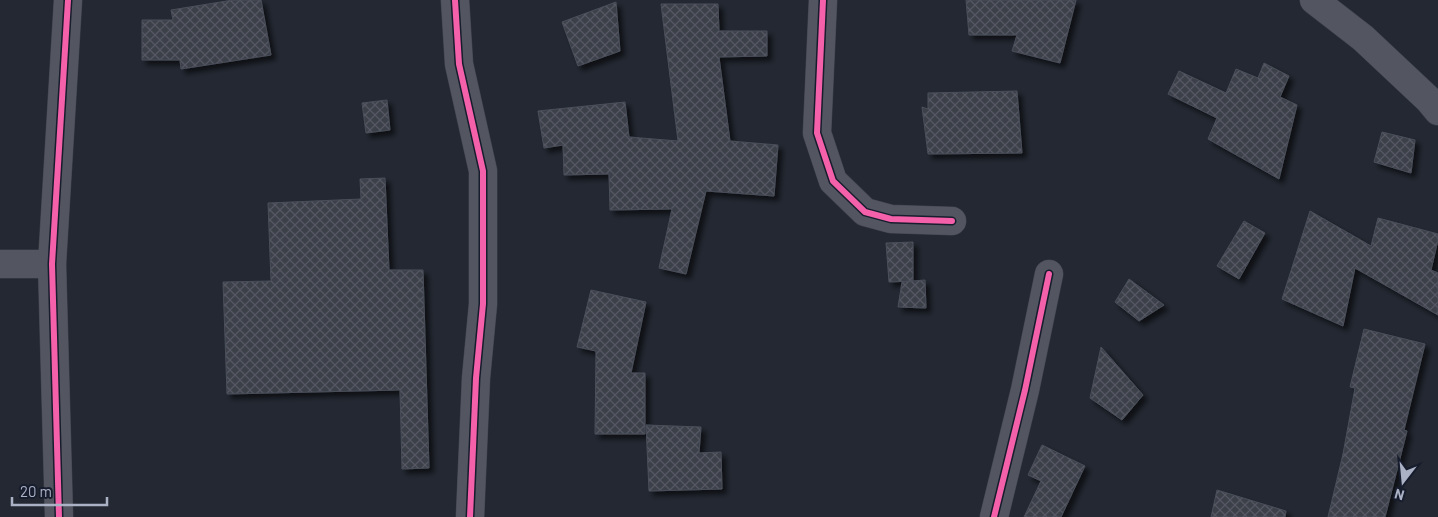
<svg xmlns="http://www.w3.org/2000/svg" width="1438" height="517" viewBox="0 0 1438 517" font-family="Barlow,sans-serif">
<defs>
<pattern id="building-cross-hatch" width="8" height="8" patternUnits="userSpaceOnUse" patternTransform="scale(1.25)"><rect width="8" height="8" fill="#3b3f49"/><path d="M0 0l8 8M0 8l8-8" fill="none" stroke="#555862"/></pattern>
<filter id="shadow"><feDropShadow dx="4.5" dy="4.5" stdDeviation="2.5" flood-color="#0009"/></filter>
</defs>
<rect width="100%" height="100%" fill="#232832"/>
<g fill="url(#building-cross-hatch)" stroke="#4a4f5a" filter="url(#shadow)">
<polygon points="233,0 261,0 271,55 181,69 180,60 142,60 142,20 173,20 171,10"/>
<polygon points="966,0 1076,0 1060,63 1012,51 1017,35 969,35"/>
<polygon points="616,2 620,51 578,66 562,22"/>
<polygon points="661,4 718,4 719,31 767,31 767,56 719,57 730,141 778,145 774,196 706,191 686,274 659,268 672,209 610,210 609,174 564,175 563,145 544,148 538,111 625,102 629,137 678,141"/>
<polygon points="1264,63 1289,76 1280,97 1297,105 1279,179 1208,139 1217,118 1168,94 1179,71 1226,93 1236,69 1258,78"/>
<polygon points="1017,91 1022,153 928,154 922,107 928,109 928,93"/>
<polygon points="387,100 390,130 366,133 362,103"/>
<polygon points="1382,132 1415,140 1411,173 1374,162"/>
<polygon points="385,178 389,270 423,270 429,468 402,469 400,390 227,394 223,282 271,281 268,203 361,199 360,179"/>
<polygon points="1310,211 1371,246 1378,218 1438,234 1438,240 1431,270 1438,273 1438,315 1355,268 1343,326 1282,299"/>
<polygon points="1244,221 1265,233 1239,279 1217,266"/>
<polygon points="913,242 913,281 889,282 886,243"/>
<polygon points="1129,279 1164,305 1139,321 1115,302"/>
<polygon points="925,280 926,308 898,307 902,282"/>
<polygon points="591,290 646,302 631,373 645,373 645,434 595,434 596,351 577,347"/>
<polygon points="1364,329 1425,344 1404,430 1407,431 1385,517 1328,517 1343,454 1355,388 1350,387"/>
<polygon points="1101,347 1143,395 1122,420 1090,398"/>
<polygon points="646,425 701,427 699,453 721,452 722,489 649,491"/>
<polygon points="1042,445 1085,466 1061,517 1024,517 1041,481 1028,475"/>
<polygon points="1217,490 1286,511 1285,517 1211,517"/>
</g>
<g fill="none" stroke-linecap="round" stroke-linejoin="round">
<defs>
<g id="street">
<polyline points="455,0 459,64 483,171 483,304 476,378 470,517"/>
<polyline points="823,0 817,133 833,181 865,212 891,219 952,221"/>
<polyline points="1314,0 1363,38 1429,100 1438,111"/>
<polyline points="0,264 52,264"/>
<polyline points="59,517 52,264 68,0"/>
<polyline points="994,517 1025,390 1049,274"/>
</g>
</defs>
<use href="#street" stroke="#40434b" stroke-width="29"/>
<use href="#street" stroke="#535661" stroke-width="28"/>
<defs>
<g id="cycleway">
<polyline points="455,0 459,64 483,171 483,304 476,378 470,517"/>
<polyline points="823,0 817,133 833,181 865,212 891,219 952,221"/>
<polyline points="59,517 52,264 68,0"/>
<polyline points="994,517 1025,390 1049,274"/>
</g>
</defs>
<use href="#cycleway" stroke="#171d2d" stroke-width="9"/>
<use href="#cycleway" stroke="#f560ab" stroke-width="6"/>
</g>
<g transform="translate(1403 482) rotate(196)" stroke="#171d2d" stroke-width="4" paint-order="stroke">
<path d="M0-4L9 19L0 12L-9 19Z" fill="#abb2c6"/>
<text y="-8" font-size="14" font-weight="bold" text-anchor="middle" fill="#abb2c6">N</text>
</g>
<path d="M12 497v8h95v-8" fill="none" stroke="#abb2c6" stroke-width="2.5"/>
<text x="20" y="497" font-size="15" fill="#abb2c6" stroke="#171d2d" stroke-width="4" paint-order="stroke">20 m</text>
</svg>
